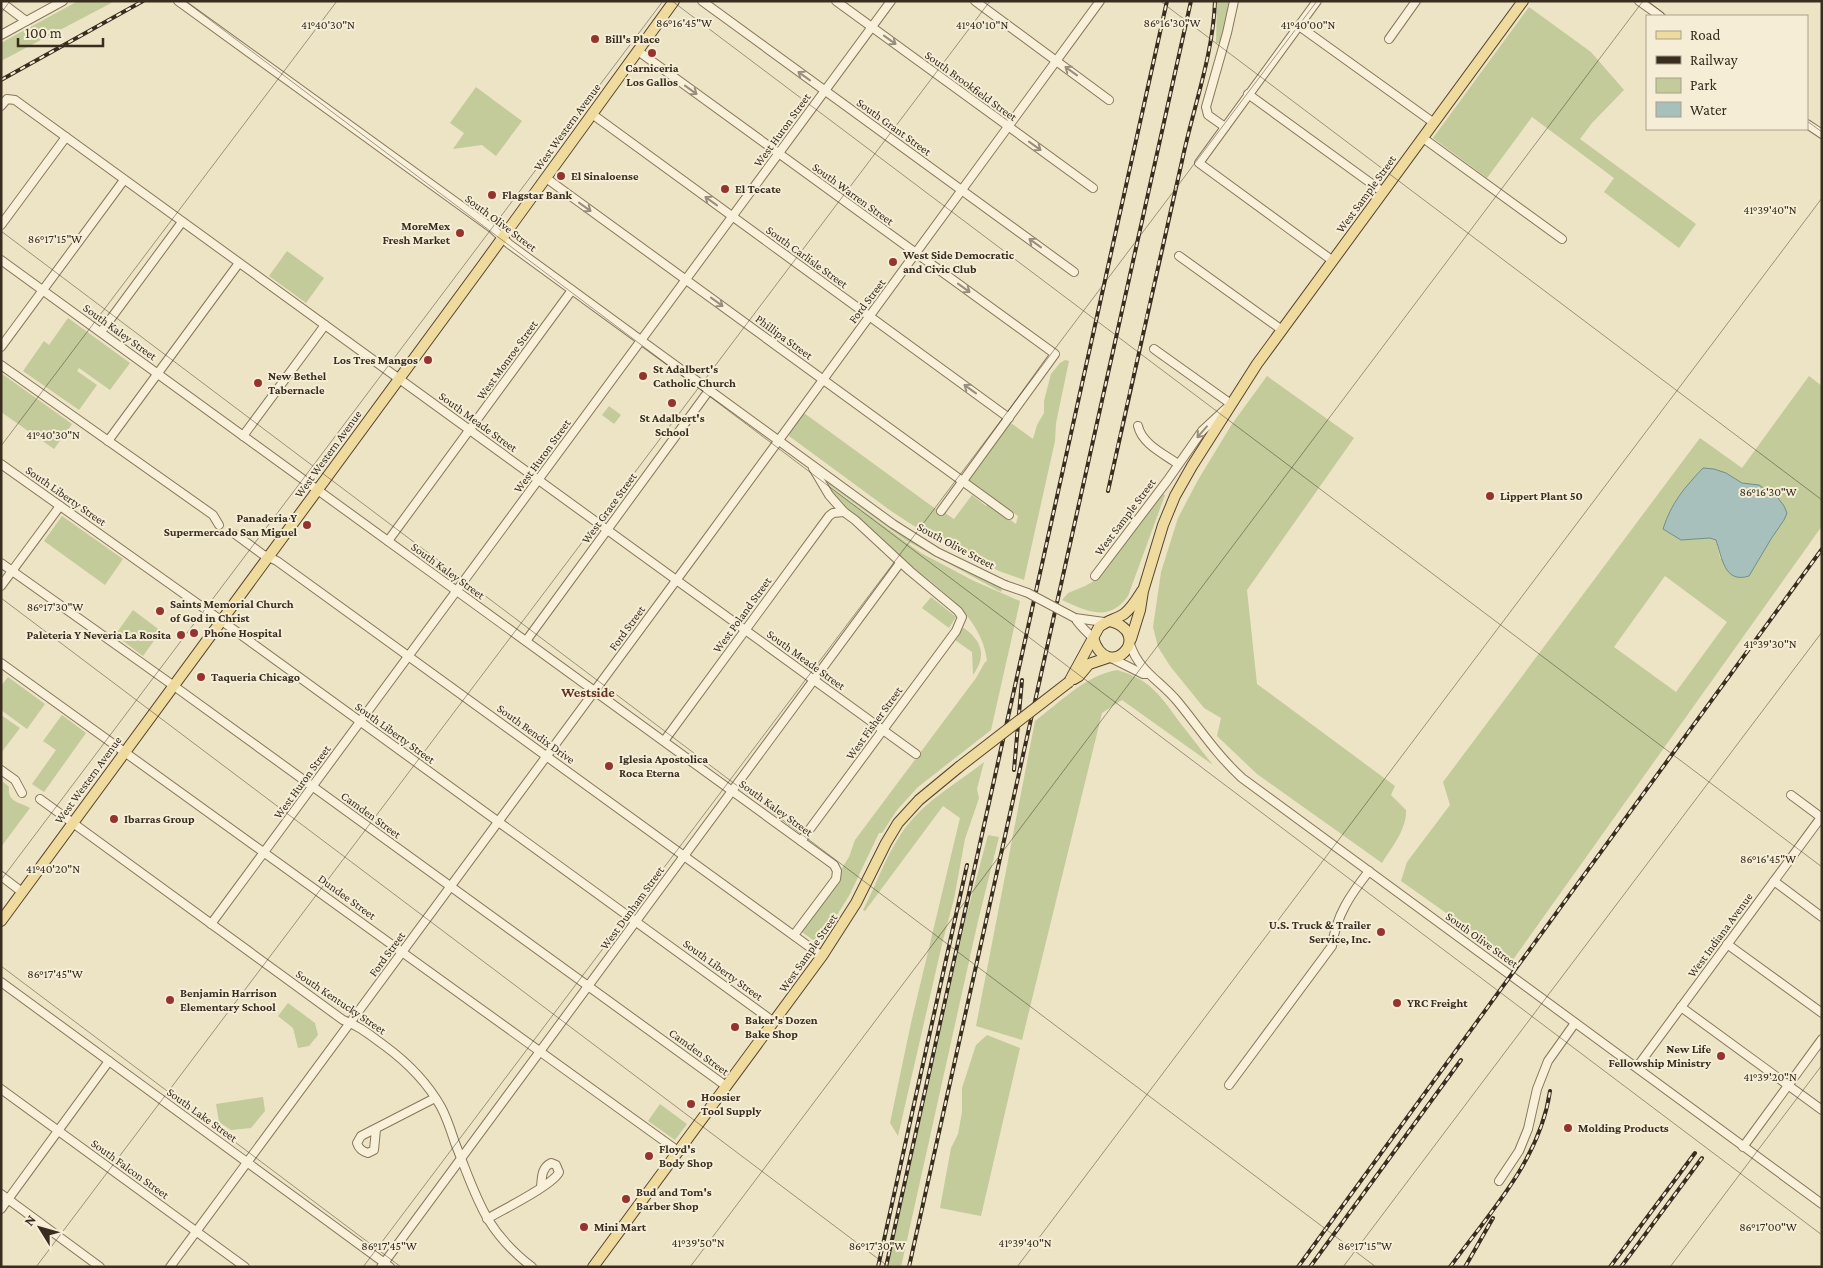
<svg xmlns="http://www.w3.org/2000/svg" width="1823" height="1268" viewBox="0 0 1823 1268" font-family="'Crimson Pro',serif">
<rect width="100%" height="100%" fill="#ede4c5"/>
<g fill="#c2cb99" fill-rule="evenodd">
<polygon points="78,1 115,1 1,61 1,43"/>
<polygon points="1217,1 1229,1 1220,43 1216,43"/>
<polygon points="1529,7 1591,52 1624,90 1592,123 1580,139 1696,224 1679,248 1604,192 1614,178 1532,117 1487,178 1433,138"/>
<polygon points="476,87 522,121 496,156 482,145 453,149 464,133 450,123"/>
<polygon points="287,251 324,278 306,303 269,276"/>
<polygon points="68,318 130,363 110,390 79,368 77,371 97,385 79,410 23,371 44,341 49,345"/>
<polygon points="1065,360 1069,361 1056,423 1055,441 1024,580 999,571 934,539 891,511 789,436 790,431 804,413 944,515 945,513 954,519 972,495 986,506 988,504 1016,524 1018,516 969,483 968,479 1009,424 1011,423 1033,439 1037,425 1044,413 1044,401 1051,374 1060,363"/>
<polygon points="1,373 72,424 54,449 1,412"/>
<path d="M1267,376L1354,438L1247,590L1257,684L1395,786L1391,795L1406,810C1407,829 1392,847 1382,863L1257,774L1217,736L1221,718L1204,708L1170,666L1158,647L1153,627L1161,572L1178,518L1198,480L1232,424Z"/>
<path d="M1809,376L1822,386V526L1510,964L1460,926L1456,920L1401,881L1407,862L1450,805L1443,782L1700,438L1742,468ZM1703,468L1714,469L1726,473L1742,483L1759,485L1784,520L1771,539L1749,576L1720,558L1716,540L1710,538L1681,540L1663,529C1671,502 1685,488 1703,468ZM1665,576L1727,622L1676,692L1614,647Z"/>
<polygon points="609,406 621,415 614,424 602,415"/>
<polygon points="821,476 911,540 999,587 1002,589 1001,592 905,540 829,485 827,485"/>
<path d="M829,486L921,553L974,581L1020,601L991,730L918,787L897,810L882,833H879L850,894L820,943H817L802,932V931L849,857L855,840L976,678L985,662L987,661C982,613 932,584 897,555C882,542 867,527 852,513C841,506 835,498 827,487Z"/>
<path d="M1163,494L1165,495L1128,596C1109,623 1086,611 1062,600L1068,593L1085,586L1099,578Z"/>
<polygon points="62,516 123,559 105,585 44,541"/>
<polygon points="931,597 956,617 949,628 922,608"/>
<polygon points="133,610 161,631 143,656 115,635"/>
<path d="M964,628C982,641 987,656 973,675L972,652L955,640L958,637L956,635L960,629Z"/>
<path d="M1117,670C1152,680 1161,697 1181,724C1192,738 1202,751 1213,765L1122,700L1102,713L1022,1040L976,1026L1035,721C1059,703 1086,675 1117,670Z"/>
<polygon points="8,677 45,704 27,729 1,710 1,686"/>
<polygon points="1,715 20,728 1,753"/>
<polygon points="62,715 86,733 44,792 32,784 56,750 43,741"/>
<path d="M984,762L977,789L979,798L965,839L954,899L943,940L898,1136L890,1123L911,1023L960,818L943,806L865,911L863,910C876,885 885,858 901,834C922,802 955,785 984,762Z"/>
<path d="M1,780L9,787C7,803 21,802 30,808L1,847Z"/>
<polygon points="988,835 999,837 978,921 901,1267 888,1267 966,917"/>
<polygon points="288,1003 315,1023 318,1035 309,1046 298,1048 293,1028 278,1016"/>
<polygon points="987,1035 1020,1048 981,1216 940,1208 951,1148 958,1134 962,1112 962,1088 976,1045"/>
<polygon points="263,1097 265,1111 251,1128 231,1130 219,1122 216,1104"/>
<polygon points="660,1104 687,1124 675,1140 648,1121"/>
</g>
<path fill="#a7c0bb" stroke="#6e8f89" d="M1703,468L1714,469L1726,473L1742,483L1759,485L1778,498L1784,506L1787,513L1784,520L1771,539L1749,576C1724,584 1722,557 1716,540L1710,538L1681,540L1663,529C1671,503 1685,487 1703,468Z"/>
<g fill="none" stroke-linecap="round" stroke-linejoin="round">
<defs>
<g id="minor">
<polyline points="178,1 493,229 509,244 893,524 937,552 1005,585"/>
<polyline points="702,1 1074,272"/>
<polyline points="836,1 1093,188"/>
<polyline points="975,1 1109,100"/>
<polyline points="1317,1 1199,163 1333,261"/>
<polyline points="1639,1 1660,16"/>
<polyline points="1,2 26,21"/>
<polyline points="1299,26 1434,123"/>
<polyline points="1,35 63,1"/>
<polyline points="1389,39 1416,1"/>
<polyline points="638,51 1055,354 941,511"/>
<polyline points="1248,94 1383,192"/>
<polyline points="1,106 7,99 15,100 916,754"/>
<polyline points="592,114 1009,418"/>
<polyline points="1807,124 1822,134"/>
<polyline points="1225,127 1208,115 1206,107 1227,33 1234,1"/>
<polyline points="1423,138 1562,239"/>
<polyline points="546,178 1009,515"/>
<polyline points="1,225 66,137"/>
<polyline points="1179,256 1282,330"/>
<polyline points="1,260 834,865 837,871 836,879 794,935"/>
<polyline points="101,332 182,222"/>
<polyline points="1,347 124,180"/>
<polyline points="1,365 213,515 219,525"/>
<path d="M1138,426C1142,444 1164,454 1178,464"/>
<polyline points="243,436 325,325"/>
<polyline points="108,441 239,263"/>
<polyline points="1,464 215,616 774,1022"/>
<polyline points="235,534 262,554 277,561 822,956"/>
<polyline points="388,541 572,290"/>
<polyline points="1,563 174,686 726,1086"/>
<polyline points="1095,576 1167,481 1202,431 1231,404 1154,349"/>
<polyline points="1,586 60,506"/>
<polyline points="1075,618 1104,622"/>
<path d="M1075,618C1079,625 1087,632 1093,638"/>
<polyline points="526,641 710,389"/>
<path d="M1130,644C1139,672 1161,681 1178,702C1201,730 1215,753 1242,778L1822,1204"/>
<polyline points="1111,658 1143,674 1148,674"/>
<polyline points="1,663 678,1151"/>
<polyline points="664,741 829,516 833,513 844,512"/>
<polyline points="1,770 15,780 22,793"/>
<polyline points="1791,795 1822,818"/>
<path d="M40,799L343,1020C360,1026 371,1036 385,1046C408,1063 427,1082 441,1107C447,1118 451,1131 455,1143C477,1197 483,1229 532,1267"/>
<polyline points="801,841 956,631 962,617 958,611 910,571 855,520 844,512 829,495 813,468"/>
<polyline points="1,876 22,892"/>
<polyline points="1774,881 1822,917"/>
<polyline points="211,924 891,1"/>
<polyline points="1727,944 1822,1013"/>
<polyline points="1,982 390,1267"/>
<polyline points="1681,1007 1822,1110"/>
<polyline points="1637,1067 1822,816"/>
<path d="M1229,1085L1332,946C1336,915 1351,894 1369,871"/>
<polyline points="1,1089 245,1267"/>
<path d="M376,1129L374,1150L368,1153C362,1151 359,1149 357,1143L361,1136L435,1098"/>
<polyline points="1743,1147 1822,1039"/>
<polyline points="1499,1181 1519,1151 1528,1129 1537,1089 1548,1061 1575,1023"/>
<polyline points="1,1194 100,1267"/>
<polyline points="1,1209 109,1061"/>
<path d="M487,1219C500,1211 555,1184 559,1172L556,1165L551,1163C541,1168 542,1178 541,1187"/>
<polyline points="170,1267 700,548 1100,1"/>
<polyline points="381,1267 900,563"/>
</g>
<g id="major">
<path d="M1093,638C1108,685 1156,634 1110,621"/>
<polyline points="1131,639 1140,610 1143,591 1163,525 1175,496 1192,466 1257,364 1523,1"/>
<polyline points="1074,679 1079,676 1089,664 1107,658"/>
<path d="M1069,682L1099,627C1106,621 1116,619 1124,614C1132,608 1137,599 1142,591"/>
<polyline points="1,921 482,266 674,1"/>
<polyline points="593,1267 822,956 856,903 886,843 898,823 919,800 959,767"/>
</g>
</defs>
<use href="#minor" stroke="#87765c" stroke-width="10"/>
<use href="#major" stroke="#554430" stroke-width="12"/>
<use href="#minor" stroke="#f8f0d8" stroke-width="8"/>
<use href="#major" stroke="#efdb9e" stroke-width="10"/>
<defs>
<g id="rail">
<polyline points="1,80 143,1"/>
<path d="M1108,491C1132,381 1157,271 1182,161C1193,108 1213,56 1215,1"/>
<polyline points="1014,770 1022,680"/>
<polyline points="878,1267 967,865"/>
<polyline points="886,1267 1167,1"/>
<polyline points="909,1267 1191,1"/>
<polyline points="1298,1267 1822,549"/>
<polyline points="1310,1267 1461,1060"/>
<path d="M1450,1267C1490,1212 1540,1160 1550,1091"/>
<polyline points="1465,1267 1493,1218"/>
<polyline points="1610,1267 1695,1153"/>
<polyline points="1621,1267 1702,1158"/>
</g>
</defs>
<use href="#rail" stroke="#382d1f" stroke-width="4"/>
<use href="#rail" stroke="#f5edd5" stroke-width="2" stroke-dasharray="5.5" stroke-linecap="butt"/>
<defs>
<polyline id="minor-bridge" points="1005,585 1028,593 1075,618"/>
<polyline id="major-bridge" points="959,767 1069,682"/>
</defs>
<use href="#minor-bridge" stroke="#87765c" stroke-width="10" stroke-linecap="butt"/>
<use href="#major-bridge" stroke="#554430" stroke-width="12" stroke-linecap="butt"/>
<use href="#minor-bridge" stroke="#f8f0d8" stroke-width="8"/>
<use href="#major-bridge" stroke="#efdb9e" stroke-width="10"/>
</g>
<defs><path id="oneway-shaft" d="M-6 0H5M1.5-3L5.5 0L1.5 3" fill="none" stroke-width="1.6" stroke-linecap="round" stroke-linejoin="round" transform="scale(1.25)"/></defs>
<g stroke="#988e7c">
<use href="#oneway-shaft" transform="translate(890 40) rotate(36)"/>
<use href="#oneway-shaft" transform="translate(1071 71) rotate(-144)"/>
<use href="#oneway-shaft" transform="translate(804 76) rotate(-144)"/>
<use href="#oneway-shaft" transform="translate(691 90) rotate(36)"/>
<use href="#oneway-shaft" transform="translate(1035 146) rotate(36)"/>
<use href="#oneway-shaft" transform="translate(711 201) rotate(-144)"/>
<use href="#oneway-shaft" transform="translate(585 207) rotate(36)"/>
<use href="#oneway-shaft" transform="translate(1035 243) rotate(-144)"/>
<use href="#oneway-shaft" transform="translate(964 288) rotate(36)"/>
<use href="#oneway-shaft" transform="translate(717 302) rotate(36)"/>
<use href="#oneway-shaft" transform="translate(970 389) rotate(-144)"/>
<use href="#oneway-shaft" transform="translate(1202 432) rotate(131)"/>
</g>
<path fill="none" stroke="#382d1f" stroke-width="1" stroke-opacity="0.45" d="M185,1L1822,1235M672,1L1822,867M1160,1L1822,500M1648,1L1667,16M1,13L10,1M1807,121L1822,132M1,231L1376,1267M1,446L337,1M1,598L889,1267M1,880L663,1M1,966L401,1267M36,1267L990,1M363,1267L1317,1M690,1267L1643,1M1017,1267L1822,198M1343,1267L1822,632M1670,1267L1822,1065"/>
<g fill="#95342e" stroke="#f5edd5" stroke-width="2">
<circle cx="595" cy="39" r="5"/>
<circle cx="652" cy="53" r="5"/>
<circle cx="561" cy="176" r="5"/>
<circle cx="725" cy="189" r="5"/>
<circle cx="492" cy="195" r="5"/>
<circle cx="460" cy="233" r="5"/>
<circle cx="893" cy="262" r="5"/>
<circle cx="428" cy="360" r="5"/>
<circle cx="643" cy="376" r="5"/>
<circle cx="258" cy="383" r="5"/>
<circle cx="672" cy="403" r="5"/>
<circle cx="1490" cy="496" r="5"/>
<circle cx="307" cy="525" r="5"/>
<circle cx="160" cy="611" r="5"/>
<circle cx="194" cy="633" r="5"/>
<circle cx="181" cy="635" r="5"/>
<circle cx="201" cy="677" r="5"/>
<circle cx="609" cy="766" r="5"/>
<circle cx="114" cy="819" r="5"/>
<circle cx="1381" cy="932" r="5"/>
<circle cx="170" cy="1000" r="5"/>
<circle cx="1397" cy="1003" r="5"/>
<circle cx="735" cy="1027" r="5"/>
<circle cx="1721" cy="1056" r="5"/>
<circle cx="691" cy="1104" r="5"/>
<circle cx="1568" cy="1128" r="5"/>
<circle cx="649" cy="1156" r="5"/>
<circle cx="626" cy="1199" r="5"/>
<circle cx="584" cy="1227" r="5"/>
</g>
<g text-anchor="middle" dominant-baseline="central" stroke-width="4" stroke-linejoin="round" paint-order="stroke">
<g font-size="12" font-weight="bold" fill="#382d1f" stroke="#f5edd5" text-anchor="start">
<text x="605" y="39">Bill's Place</text>
<text x="652" y="68" text-anchor="middle">Carniceria<tspan x="652" dy="14">Los Gallos</tspan></text>
<text x="571" y="176">El Sinaloense</text>
<text x="735" y="189">El Tecate</text>
<text x="502" y="195">Flagstar Bank</text>
<text x="450" y="226" text-anchor="end">MoreMex<tspan x="450" dy="14">Fresh Market</tspan></text>
<text x="903" y="255">West Side Democratic<tspan x="903" dy="14">and Civic Club</tspan></text>
<text x="418" y="360" text-anchor="end">Los Tres Mangos</text>
<text x="653" y="369">St Adalbert's<tspan x="653" dy="14">Catholic Church</tspan></text>
<text x="268" y="376">New Bethel<tspan x="268" dy="14">Tabernacle</tspan></text>
<text x="672" y="418" text-anchor="middle">St Adalbert's<tspan x="672" dy="14">School</tspan></text>
<text x="1500" y="496">Lippert Plant 50</text>
<text x="297" y="518" text-anchor="end">Panaderia Y<tspan x="297" dy="14">Supermercado San Miguel</tspan></text>
<text x="170" y="604">Saints Memorial Church<tspan x="170" dy="14">of God in Christ</tspan></text>
<text x="204" y="633">Phone Hospital</text>
<text x="171" y="635" text-anchor="end">Paleteria Y Neveria La Rosita</text>
<text x="211" y="677">Taqueria Chicago</text>
<text x="619" y="759">Iglesia Apostolica<tspan x="619" dy="14">Roca Eterna</tspan></text>
<text x="124" y="819">Ibarras Group</text>
<text x="1371" y="925" text-anchor="end">U.S. Truck &amp; Trailer<tspan x="1371" dy="14">Service, Inc.</tspan></text>
<text x="180" y="993">Benjamin Harrison<tspan x="180" dy="14">Elementary School</tspan></text>
<text x="1407" y="1003">YRC Freight</text>
<text x="745" y="1020">Baker's Dozen<tspan x="745" dy="14">Bake Shop</tspan></text>
<text x="1711" y="1049" text-anchor="end">New Life<tspan x="1711" dy="14">Fellowship Ministry</tspan></text>
<text x="701" y="1097">Hoosier<tspan x="701" dy="14">Tool Supply</tspan></text>
<text x="1578" y="1128">Molding Products</text>
<text x="659" y="1149">Floyd's<tspan x="659" dy="14">Body Shop</tspan></text>
<text x="636" y="1192">Bud and Tom's<tspan x="636" dy="14">Barber Shop</tspan></text>
<text x="594" y="1227">Mini Mart</text>
</g>
<g font-size="12" fill="#382d1f" stroke="#f5edd5">
<text transform="translate(971 86) rotate(36)">South Brookfield Street</text>
<text transform="translate(567 127) rotate(-54)">West Western Avenue</text>
<text transform="translate(894 127) rotate(36)">South Grant Street</text>
<text transform="translate(782 130) rotate(-54)">West Huron Street</text>
<text transform="translate(853 194) rotate(36)">South Warren Street</text>
<text transform="translate(1366 194) rotate(-54)">West Sample Street</text>
<text transform="translate(501 223) rotate(37)">South Olive Street</text>
<text transform="translate(807 257) rotate(36)">South Carlisle Street</text>
<text transform="translate(867 301) rotate(-53)">Ford Street</text>
<text transform="translate(120 332) rotate(36)">South Kaley Street</text>
<text transform="translate(784 337) rotate(36)">Phillipa Street</text>
<text transform="translate(507 360) rotate(-54)">West Monroe Street</text>
<text transform="translate(478 422) rotate(36)">South Meade Street</text>
<text transform="translate(328 454) rotate(-54)">West Western Avenue</text>
<text transform="translate(542 456) rotate(-54)">West Huron Street</text>
<text transform="translate(66 496) rotate(35)">South Liberty Street</text>
<text transform="translate(609 508) rotate(-54)">West Grace Street</text>
<text transform="translate(1125 517) rotate(-53)">West Sample Street</text>
<text transform="translate(956 546) rotate(28)">South Olive Street</text>
<text transform="translate(448 571) rotate(36)">South Kaley Street</text>
<text transform="translate(742 615) rotate(-54)">West Poland Street</text>
<text transform="translate(627 628) rotate(-54)">Ford Street</text>
<text transform="translate(806 660) rotate(36)">South Meade Street</text>
<text transform="translate(874 723) rotate(-54)">West Fisher Street</text>
<text transform="translate(395 733) rotate(36)">South Liberty Street</text>
<text transform="translate(536 734) rotate(36)">South Bendix Drive</text>
<text transform="translate(88 780) rotate(-54)">West Western Avenue</text>
<text transform="translate(302 782) rotate(-54)">West Huron Street</text>
<text transform="translate(776 808) rotate(36)">South Kaley Street</text>
<text transform="translate(371 815) rotate(36)">Camden Street</text>
<text transform="translate(347 897) rotate(36)">Dundee Street</text>
<text transform="translate(632 908) rotate(-54)">West Dunham Street</text>
<text transform="translate(1720 935) rotate(-54)">West Indiana Avenue</text>
<text transform="translate(1482 940) rotate(36)">South Olive Street</text>
<text transform="translate(808 953) rotate(-55)">West Sample Street</text>
<text transform="translate(387 954) rotate(-54)">Ford Street</text>
<text transform="translate(723 970) rotate(36)">South Liberty Street</text>
<text transform="translate(341 1002) rotate(34)">South Kentucky Street</text>
<text transform="translate(699 1052) rotate(36)">Camden Street</text>
<text transform="translate(202 1115) rotate(36)">South Lake Street</text>
<text transform="translate(130 1169) rotate(36)">South Falcon Street</text>
</g>
<g font-size="14" font-weight="bold" fill="#633220" stroke="#f5edd5">
<text x="588" y="692">Westside</text>
</g>
</g>
<g font-size="12" text-anchor="middle" fill="#382d1f" stroke="#f5edd5" stroke-width="4" stroke-linejoin="round" paint-order="stroke">
<text x="684" y="27">86°16'45"W</text>
<text x="1172" y="27">86°16'30"W</text>
<text x="328" y="29">41°40'30"N</text>
<text x="982" y="29">41°40'10"N</text>
<text x="1308" y="29">41°40'00"N</text>
<text x="1770" y="214">41°39'40"N</text>
<text x="55" y="243">86°17'15"W</text>
<text x="53" y="439">41°40'30"N</text>
<text x="1768" y="496">86°16'30"W</text>
<text x="55" y="611">86°17'30"W</text>
<text x="1770" y="648">41°39'30"N</text>
<text x="1768" y="863">86°16'45"W</text>
<text x="53" y="873">41°40'20"N</text>
<text x="55" y="978">86°17'45"W</text>
<text x="1770" y="1081">41°39'20"N</text>
<text x="1768" y="1231">86°17'00"W</text>
<text x="698" y="1247">41°39'50"N</text>
<text x="1025" y="1247">41°39'40"N</text>
<text x="389" y="1250">86°17'45"W</text>
<text x="877" y="1250">86°17'30"W</text>
<text x="1365" y="1250">86°17'15"W</text>
</g>
<rect width="1823" height="1268" fill="none" stroke="#382d1f" stroke-width="5"/>
<rect x="1646" y="15" width="162" height="115" fill="#f5edd5" stroke="#a9a08c"/>
<rect x="1656" y="31" width="25" height="8" fill="#efdb9e" stroke="#a9a08c"/>
<text x="1690" y="40" font-size="15" fill="#382d1f">Road</text>
<rect x="1656" y="56" width="25" height="8" fill="#382d1f" stroke="#a9a08c"/>
<text x="1690" y="65" font-size="15" fill="#382d1f">Railway</text>
<rect x="1656" y="78" width="25" height="15" fill="#c2cb99" stroke="#a9a08c"/>
<text x="1690" y="90" font-size="15" fill="#382d1f">Park</text>
<rect x="1656" y="102" width="25" height="15" fill="#a7c0bb" stroke="#a9a08c"/>
<text x="1690" y="115" font-size="15" fill="#382d1f">Water</text>
<g transform="translate(40 1228) rotate(307)" stroke="#f5edd5" stroke-width="4" paint-order="stroke">
<path d="M0-4L9 19L0 12L-9 19Z" fill="#382d1f"/>
<text y="-8" font-size="14" font-weight="bold" text-anchor="middle" fill="#382d1f">N</text>
</g>
<path d="M18 38v8h85v-8" fill="none" stroke="#382d1f" stroke-width="2.5"/>
<text x="25" y="38" font-size="15" fill="#382d1f" stroke="#f5edd5" stroke-width="4" paint-order="stroke">100 m</text>
</svg>
